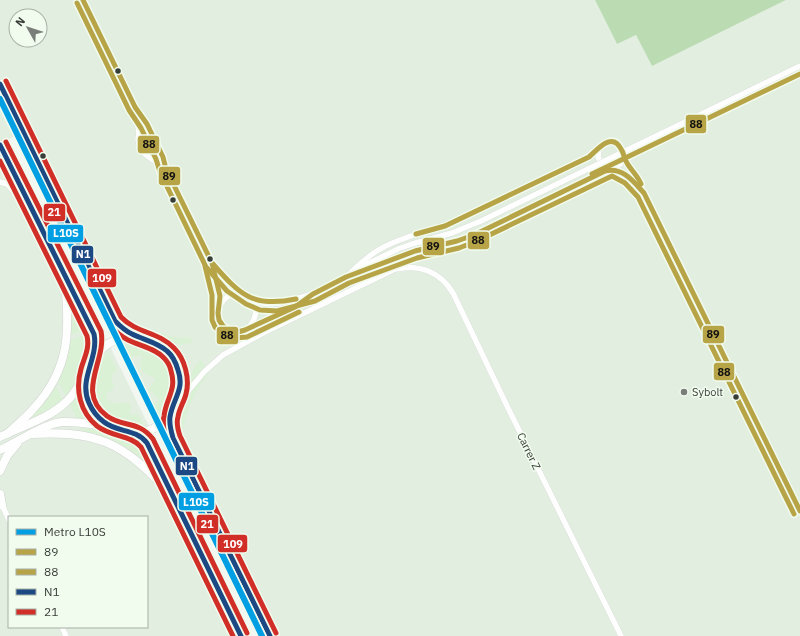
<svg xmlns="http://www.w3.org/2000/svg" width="800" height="636" viewBox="0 0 800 636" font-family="'IBM Plex Sans',sans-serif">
<rect width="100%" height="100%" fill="#f2f8f1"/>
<path fill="#e2eee0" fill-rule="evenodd" d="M0,0H595L617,44L636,35L652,66L786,0H800V636H260L15,136L9,139L251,636H0ZM16,16H40V40H16ZM9,517H147V627H9Z"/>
<g fill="#dbf1d6">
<polygon points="70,298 86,329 71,335"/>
<path d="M122,315C140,325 169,341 190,337L193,342C172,349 169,340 151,334C138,329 129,329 118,318Z"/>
<path d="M88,333C93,346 87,352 83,363C78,376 75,386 66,397L57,379L70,341Z"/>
<path d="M129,344C170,344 190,390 158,417L152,404L157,402L159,399L150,391L149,388L154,382L155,379C150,375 140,374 140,366C140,363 142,359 142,356H133L130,360L123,345Z"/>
<path d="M108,352L117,369C113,374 109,378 114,384L113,389L107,394L106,398C118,409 120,399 130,404L132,408L129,413L134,415L138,414L144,425C113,431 83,404 94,372C96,364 102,358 108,352Z"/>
<polygon points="201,359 205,367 187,388 193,369"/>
<path d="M207,372L208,374C199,387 191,400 186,416C184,422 184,431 178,435C172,411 193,389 207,372Z"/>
<polygon points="55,384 63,400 37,418 23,423"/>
<polygon points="78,395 79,395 83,406 90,420 76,418 70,404"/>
<polygon points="81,427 99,430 117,437 132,440 141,445 148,456 140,460 83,432"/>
</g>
<polygon fill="#bbdbb3" points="595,0 786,0 652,66 636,35 617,44"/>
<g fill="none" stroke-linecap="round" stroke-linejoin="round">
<defs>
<g id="minor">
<path d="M83,0L135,107L147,124L163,157L166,169C175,187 184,206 193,224C204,247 223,278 219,305"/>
<polyline points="720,105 800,66"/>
<polyline points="135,109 139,133 138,139 139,145 141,151 165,169"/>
<polyline points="599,149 598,157 602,165 623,172 632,179 641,190"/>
<polyline points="0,182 7,184 31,211"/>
<polyline points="213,265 231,285 243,294"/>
<polyline points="359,268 398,249 412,244 452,233 481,221"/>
<path d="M349,275L415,251L457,241L474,235L605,171C614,167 623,167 624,155"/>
<path d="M346,277C357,267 368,255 382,248C406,235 433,231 457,220L589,157L606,143L613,142L619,145L623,150L627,162L639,178L644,193L800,511"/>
<path d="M251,299C269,309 290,301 308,295"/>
<path d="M248,328C270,304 239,282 223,301C219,306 217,312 219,318C221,327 228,332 237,332C248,332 285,313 296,306C302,302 307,297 313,294C325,287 337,282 349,275"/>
<path d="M174,408L204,372L223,355L265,332L395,269C418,264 440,271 453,293L508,408L621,636"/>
<polyline points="2,505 9,520"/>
<polyline points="62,627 66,636"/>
</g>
<g id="secondary">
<polyline points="0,84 115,321 121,328 136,336"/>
<polyline points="0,145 94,334 96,345 93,358"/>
<circle cx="133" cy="385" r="48"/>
<polyline points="171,414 170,424 173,438 270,636"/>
<polyline points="134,432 144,440 149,448 241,636"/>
<path d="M7,434C16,425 26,418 34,408C70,369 70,331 65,281"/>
<path d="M32,434C97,430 123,443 167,490"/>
<path d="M0,437C22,426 48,419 66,402C74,395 79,386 84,377"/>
<path d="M0,450C17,442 44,424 62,422C78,421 93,425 108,426"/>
<polyline points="0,471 7,456 17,444"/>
<polyline points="0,494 2,505"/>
</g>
</defs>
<use href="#minor" stroke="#d1d5d0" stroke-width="6"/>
<use href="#secondary" stroke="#d1d5d0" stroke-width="9"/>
<use href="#minor" stroke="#fdfefd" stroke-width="5.5"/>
<use href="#secondary" stroke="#fdfefd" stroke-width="8"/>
<defs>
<polyline id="minor-bridge" points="481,221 720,105"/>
</defs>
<use href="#minor-bridge" stroke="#d1d5d0" stroke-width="6" stroke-linecap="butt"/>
<use href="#minor-bridge" stroke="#fdfefd" stroke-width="5.5"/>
<defs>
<g id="bus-1">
<path d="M83,0L135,107L147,124L163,157L166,169L212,263L220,296L218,313L219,320L223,326L230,331L238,332L245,330L295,307L313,294L346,277L415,251L457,241L474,235L605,171C623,167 633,181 644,193L800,511"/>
<path d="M416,234L445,226L589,157C597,150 612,131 621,149C624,153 624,159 627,163C631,170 638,176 641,184"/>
<path d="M213,264C240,295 253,308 296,299"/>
</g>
<g id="bus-2">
<polyline points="77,3 129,110 141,128 156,159 160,172 206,267 227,291 246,304 260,310 277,311 315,301 349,283 417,258 459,248 477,241 612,176 625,183 638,197 794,514"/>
<polyline points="592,174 800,74"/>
<polyline points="205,266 212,295 212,320 215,327 223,334 235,338 247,337 299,312"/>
</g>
<g id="bus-3">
<path d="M0,84L115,321C120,326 125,331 132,334C144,340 157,342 167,351C173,356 176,363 178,370C185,390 173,398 170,417C169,424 171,431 173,438L270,636"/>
<path d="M0,145L94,334C99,358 78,379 89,403C92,410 97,417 104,422C118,433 135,428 147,443L241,636"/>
</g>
<g id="bus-4">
<path d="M0,100L109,325C115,331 120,336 128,340C140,346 155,348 164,358C168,362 170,366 171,371C177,390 166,398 164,416C162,424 164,432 166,440L262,636"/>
<path d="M0,161L87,336C90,348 84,358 81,369C75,390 80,412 97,426C111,437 131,435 141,447L233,636"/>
</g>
<g id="bus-5">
<path d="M6,81L121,317C136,333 159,332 174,348C185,359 190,379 186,394C184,402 179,409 178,417C176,423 178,430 180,436L276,633"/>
<path d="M6,142L101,331C107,361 75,392 107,416C124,428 138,420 153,439L247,633"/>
</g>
</defs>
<use href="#bus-1" stroke="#f1fbee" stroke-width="8"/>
<use href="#bus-2" stroke="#f1fbee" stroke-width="8"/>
<use href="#bus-3" stroke="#f1fbee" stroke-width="8"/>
<use href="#bus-4" stroke="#f1fbee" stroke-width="8"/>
<use href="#bus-5" stroke="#f1fbee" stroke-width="8"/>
<use href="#bus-1" stroke="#b6a447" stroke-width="5"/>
<use href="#bus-2" stroke="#b6a447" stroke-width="5"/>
<use href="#bus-3" stroke="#1c4883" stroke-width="5"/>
<use href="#bus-4" stroke="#d02e26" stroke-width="5"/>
<use href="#bus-5" stroke="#d02e26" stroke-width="5"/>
<defs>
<polyline id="metro-1" points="0,99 262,636"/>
</defs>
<use href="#metro-1" stroke="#f1fbee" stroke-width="9"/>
<use href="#metro-1" stroke="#009fe3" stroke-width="6"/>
</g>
<g fill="#393d38" stroke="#f1fbee" stroke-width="1.5">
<circle cx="118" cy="71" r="3.5"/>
<circle cx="43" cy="156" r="3.5"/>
<circle cx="173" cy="200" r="3.5"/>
<circle cx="210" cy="259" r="3.5"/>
<circle cx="736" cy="397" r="3.5"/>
</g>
<circle fill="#7a7e79" stroke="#f1fbee" stroke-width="1.5" cx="684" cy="392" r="4"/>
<g text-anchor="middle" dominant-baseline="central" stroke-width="3" stroke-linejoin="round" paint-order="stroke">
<g font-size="11" fill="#393d38" stroke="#f1fbee" text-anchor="start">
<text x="692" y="392">Sybolt</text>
</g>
<g font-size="11" fill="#393d38" stroke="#f1fbee">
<text transform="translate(529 451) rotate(64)">Carrer Z</text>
</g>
</g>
<g stroke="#f1fbee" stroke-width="1.5">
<rect x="685" y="114" width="22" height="20" rx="4" fill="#b6a447"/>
<rect x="137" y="135" width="23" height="19" rx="4" fill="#b6a447"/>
<rect x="158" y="166" width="23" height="20" rx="4" fill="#b6a447"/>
<rect x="43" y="203" width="23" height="19" rx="4" fill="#d02e26"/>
<rect x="47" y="224" width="37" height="19" rx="4" fill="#009fe3"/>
<rect x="467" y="231" width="23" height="19" rx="4" fill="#b6a447"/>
<rect x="422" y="237" width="23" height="19" rx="4" fill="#b6a447"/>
<rect x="71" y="245" width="23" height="19" rx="4" fill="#1c4883"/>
<rect x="87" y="268" width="30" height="20" rx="4" fill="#d02e26"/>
<rect x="702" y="325" width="23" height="19" rx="4" fill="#b6a447"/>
<rect x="216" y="326" width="23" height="19" rx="4" fill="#b6a447"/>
<rect x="713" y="362" width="22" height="19" rx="4" fill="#b6a447"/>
<rect x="175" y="456" width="23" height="20" rx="4" fill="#1c4883"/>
<rect x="178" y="492" width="37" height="19" rx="4" fill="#009fe3"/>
<rect x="196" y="514" width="23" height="20" rx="4" fill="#d02e26"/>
<rect x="217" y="534" width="31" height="19" rx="4" fill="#d02e26"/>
</g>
<g font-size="11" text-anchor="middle" font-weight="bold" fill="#fff">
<text x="54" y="216">21</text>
<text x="66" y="237">L10S</text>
<text x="83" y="258">N1</text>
<text x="102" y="282">109</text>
<text x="187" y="470">N1</text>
<text x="196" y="506">L10S</text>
<text x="207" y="528">21</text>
<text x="233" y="548">109</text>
</g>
<g font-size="11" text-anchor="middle" font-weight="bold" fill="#111">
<text x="696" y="128">88</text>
<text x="149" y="148">88</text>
<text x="169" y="180">89</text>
<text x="478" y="244">88</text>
<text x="433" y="250">89</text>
<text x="713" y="338">89</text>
<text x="227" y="339">88</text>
<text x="724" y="376">88</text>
</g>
<rect x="8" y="516" width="140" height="112" fill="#f1fbee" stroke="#a7afa5"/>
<rect x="16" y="529" width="20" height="6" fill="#009fe3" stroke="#a7afa5"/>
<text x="44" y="536" font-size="12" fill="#393d38">Metro L10S</text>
<rect x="16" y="549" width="20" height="6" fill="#b6a447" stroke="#a7afa5"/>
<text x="44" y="556" font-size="12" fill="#393d38">89</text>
<rect x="16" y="569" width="20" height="6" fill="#b6a447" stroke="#a7afa5"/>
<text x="44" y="576" font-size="12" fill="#393d38">88</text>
<rect x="16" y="589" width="20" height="6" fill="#1c4883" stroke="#a7afa5"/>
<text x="44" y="596" font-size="12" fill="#393d38">N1</text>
<rect x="16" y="609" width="20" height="6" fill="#d02e26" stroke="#a7afa5"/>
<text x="44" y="616" font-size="12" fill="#393d38">21</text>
<g transform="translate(28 28) rotate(309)"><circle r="19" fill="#f1fbee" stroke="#a7afa5"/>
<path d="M0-3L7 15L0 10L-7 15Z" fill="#7a7e79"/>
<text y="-6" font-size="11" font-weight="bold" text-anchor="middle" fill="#393d38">N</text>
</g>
</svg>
